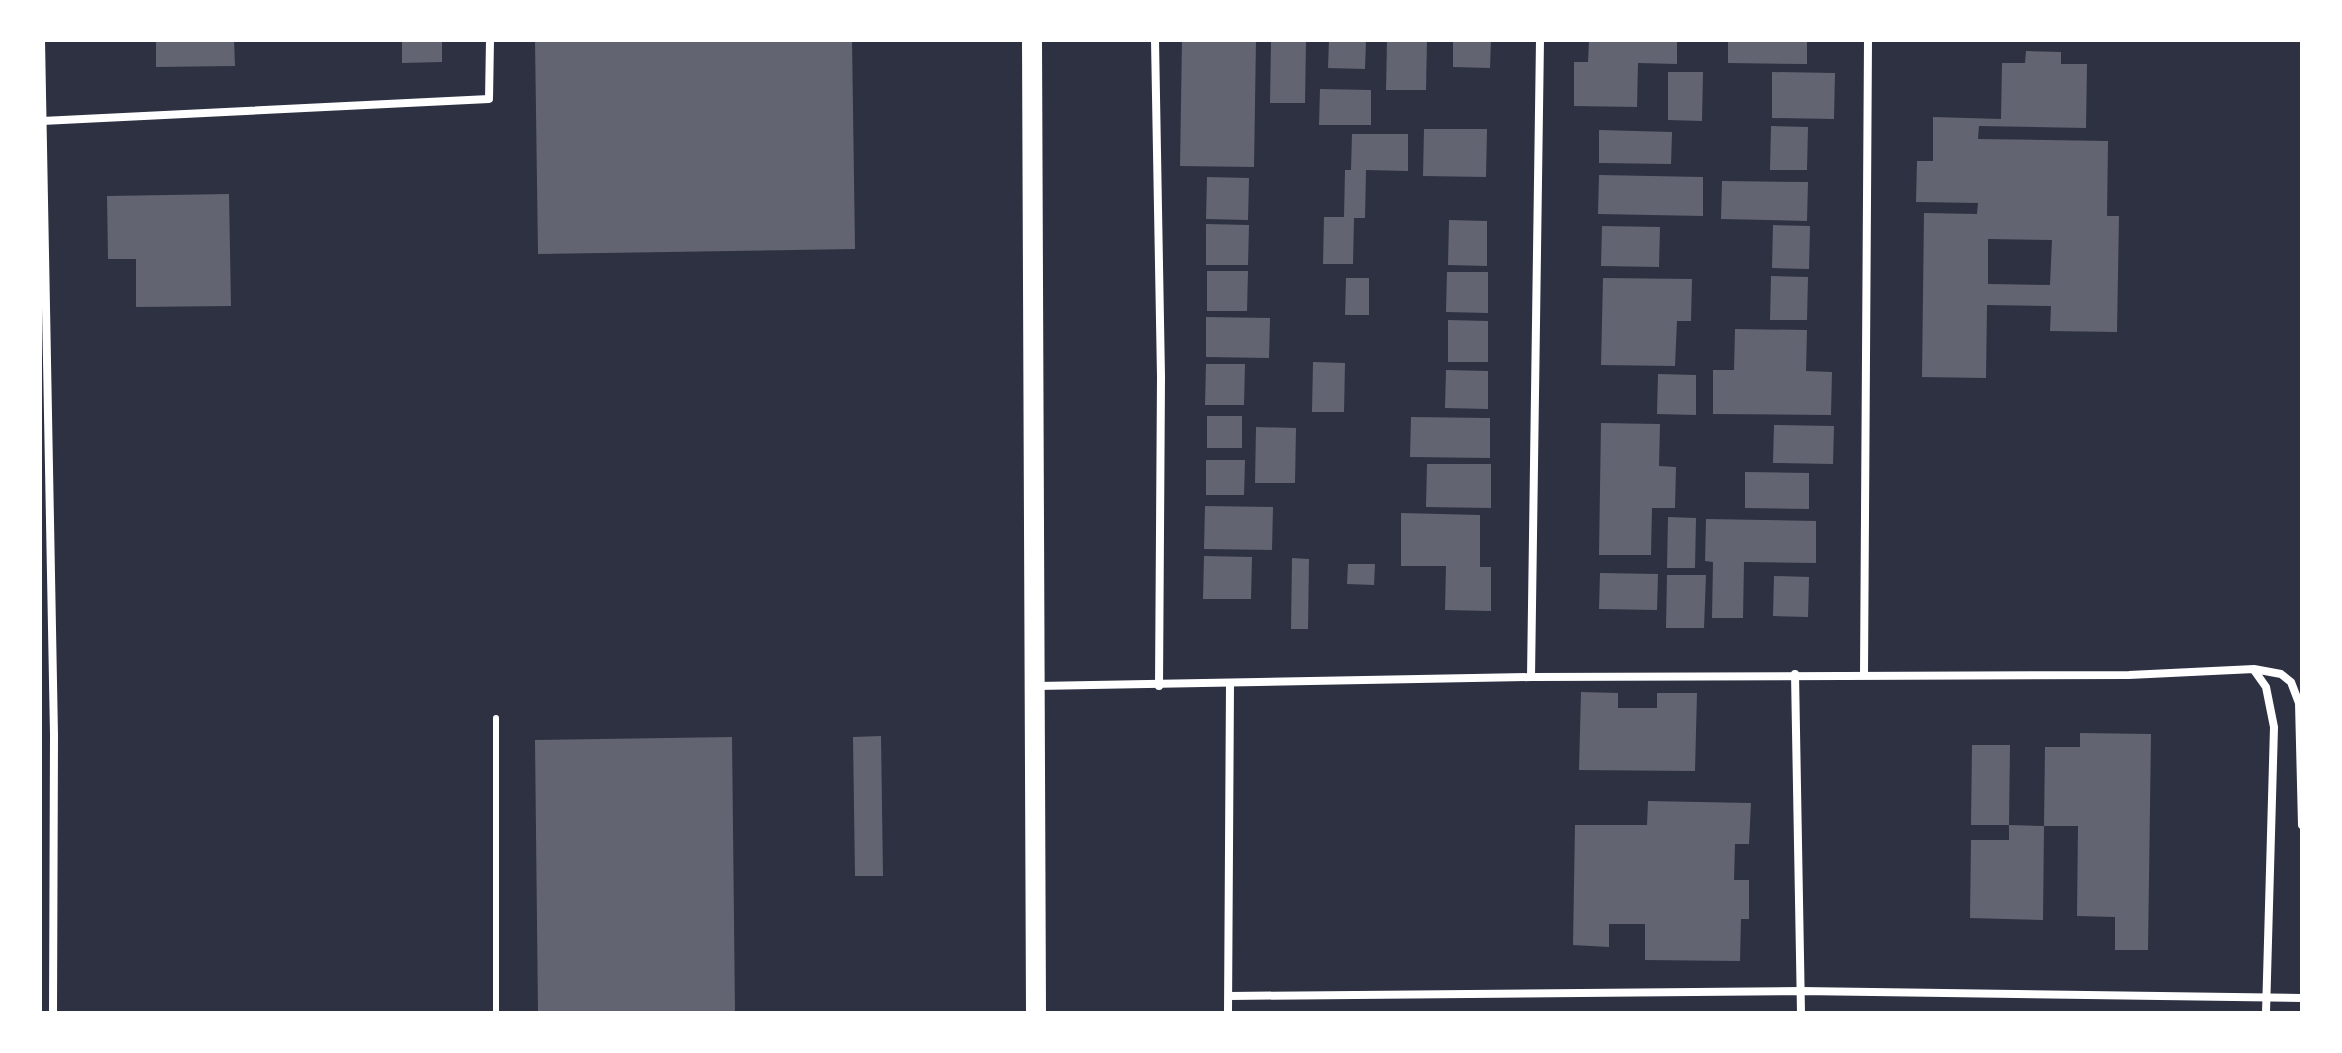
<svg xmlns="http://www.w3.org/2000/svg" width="2342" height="1053" viewBox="0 0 2342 1053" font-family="Lato,sans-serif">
<rect width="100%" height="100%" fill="#2d3142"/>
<g fill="#626471" fill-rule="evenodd">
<polygon points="156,40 234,40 235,66 156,67"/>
<polygon points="402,40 442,40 442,62 402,63"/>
<polygon points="535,40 852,40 855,249 538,254"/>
<polygon points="1182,40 1256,40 1254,167 1180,166"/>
<polygon points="1271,40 1306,40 1305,103 1270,103"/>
<polygon points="1329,40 1366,40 1365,69 1328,68"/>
<polygon points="1387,40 1427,40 1426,90 1386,90"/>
<polygon points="1453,40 1491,40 1490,68 1453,67"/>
<polygon points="1589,40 1677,40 1677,64 1638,63 1637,107 1574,106 1574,62 1588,62"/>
<polygon points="1728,40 1807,40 1807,64 1728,63"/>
<path d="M2026,51L2061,52V64H2087L2086,128L1979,126L1978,139L2108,141L2107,216H2119L2117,332L2050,331L2051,306L1987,305L1986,378L1922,377L1924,213L1977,214L1978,203L1916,202L1917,161H1933V117L2001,119L2002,63H2025ZM1988,239L2052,240L2050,285L1988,284Z"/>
<polygon points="1668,72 1703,72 1702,121 1668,120"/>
<polygon points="1772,72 1835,73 1834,119 1772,118"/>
<polygon points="1320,89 1371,90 1371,125 1319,125"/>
<polygon points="1771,126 1808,127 1807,170 1770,170"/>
<polygon points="1424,129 1487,129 1486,177 1423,176"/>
<polygon points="1599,130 1672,132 1671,164 1599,163"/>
<polygon points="1352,134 1408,134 1408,171 1366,170 1365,218 1354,218 1353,264 1323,264 1324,217 1344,217 1345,170 1351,170"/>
<polygon points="1599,175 1703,177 1703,216 1598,214"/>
<polygon points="1207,177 1249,178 1248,220 1206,219"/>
<polygon points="1722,181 1808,182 1807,221 1721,219"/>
<polygon points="229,194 231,306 136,307 136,259 108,259 107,196"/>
<polygon points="1449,220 1487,221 1487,266 1448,265"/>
<polygon points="1206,224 1249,225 1248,265 1206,265"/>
<polygon points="1773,225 1810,226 1809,269 1772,268"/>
<polygon points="1602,226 1660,227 1659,267 1601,266"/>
<polygon points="1207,271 1248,271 1247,311 1207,311"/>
<polygon points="1447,272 1488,272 1488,313 1446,312"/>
<polygon points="1771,276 1808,277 1807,320 1770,320"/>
<polygon points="1346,278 1369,278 1369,315 1345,315"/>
<polygon points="1603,278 1692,279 1691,321 1677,321 1675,366 1601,365"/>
<polygon points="1206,317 1270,318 1269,358 1206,357"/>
<polygon points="1448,320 1488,321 1488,362 1448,362"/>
<polygon points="1735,329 1807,330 1806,371 1832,372 1831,415 1713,414 1713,370 1734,370"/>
<polygon points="1313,362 1345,363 1344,412 1312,412"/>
<polygon points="1206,364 1245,364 1244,405 1205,405"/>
<polygon points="1446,370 1488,371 1488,409 1445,408"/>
<polygon points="1658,374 1696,375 1696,415 1657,414"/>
<rect x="1207" y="416" width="35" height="32"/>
<polygon points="1411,417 1490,418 1490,458 1410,457"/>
<polygon points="1601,423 1660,424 1659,466 1676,467 1675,508 1652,508 1651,555 1599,555"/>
<polygon points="1774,425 1834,426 1833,464 1773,463"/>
<polygon points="1256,427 1296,428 1295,483 1255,483"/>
<polygon points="1206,460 1245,460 1244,495 1206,495"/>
<polygon points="1427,464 1491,464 1491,508 1426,507"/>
<polygon points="1745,472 1809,473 1809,509 1745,508"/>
<polygon points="1205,506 1273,507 1272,550 1204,549"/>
<polygon points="1401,513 1480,515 1480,567 1491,567 1491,611 1445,610 1446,566 1401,566"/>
<polygon points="1668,517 1696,518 1695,568 1667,568"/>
<polygon points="1706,519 1816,521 1816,563 1744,562 1743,618 1712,618 1713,562 1705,561"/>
<polygon points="1204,556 1252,557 1251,599 1203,599"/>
<polygon points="1292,558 1309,559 1308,629 1291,629"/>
<polygon points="1348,564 1375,564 1374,585 1347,584"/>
<polygon points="1600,573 1658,574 1657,610 1599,609"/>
<polygon points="1667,575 1706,575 1704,628 1666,628"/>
<polygon points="1774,576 1809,577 1808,617 1773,616"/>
<polygon points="1581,692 1618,693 1618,708 1657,708 1657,693 1697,693 1695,771 1579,770"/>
<polygon points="2080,733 2151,734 2148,950 2115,950 2115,917 2077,916 2078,826 2044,826 2045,747 2080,747"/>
<polygon points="881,736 883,876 855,876 853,737"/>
<polygon points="732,737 735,1013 538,1013 535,740"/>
<polygon points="1972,745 2010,745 2009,825 1971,825"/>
<polygon points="1648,801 1751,803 1749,844 1735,844 1734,880 1749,880 1749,919 1741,919 1740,961 1645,960 1645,924 1609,924 1609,947 1573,945 1575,825 1647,825"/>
<polygon points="2009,825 2044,826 2043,920 1970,918 1971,840 2009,840"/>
</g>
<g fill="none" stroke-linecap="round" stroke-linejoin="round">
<polyline stroke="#fff" stroke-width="6" points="496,718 496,1013"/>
<g stroke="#fff" stroke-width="8">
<polyline points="41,40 54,735 53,1013"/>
<polyline points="1155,40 1161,377 1159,686"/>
<polyline points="42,121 489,99 490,40"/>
<polyline points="2254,670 2266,687 2274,727 2266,1013"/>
<polyline points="1795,674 1801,1013"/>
<polyline points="1864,674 1868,40"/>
<polyline points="1531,677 1540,40"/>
<polyline points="1037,686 1531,677 2129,675 2254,669 2281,674 2291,682 2299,703 2302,825"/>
<polyline points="1229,996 1801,991 2302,998"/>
<polyline points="1228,1013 1230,684"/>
</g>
<polyline stroke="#fff" stroke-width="20" points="1032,40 1036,1013"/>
</g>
<rect width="2342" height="1053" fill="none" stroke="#ffffff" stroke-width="84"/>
</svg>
